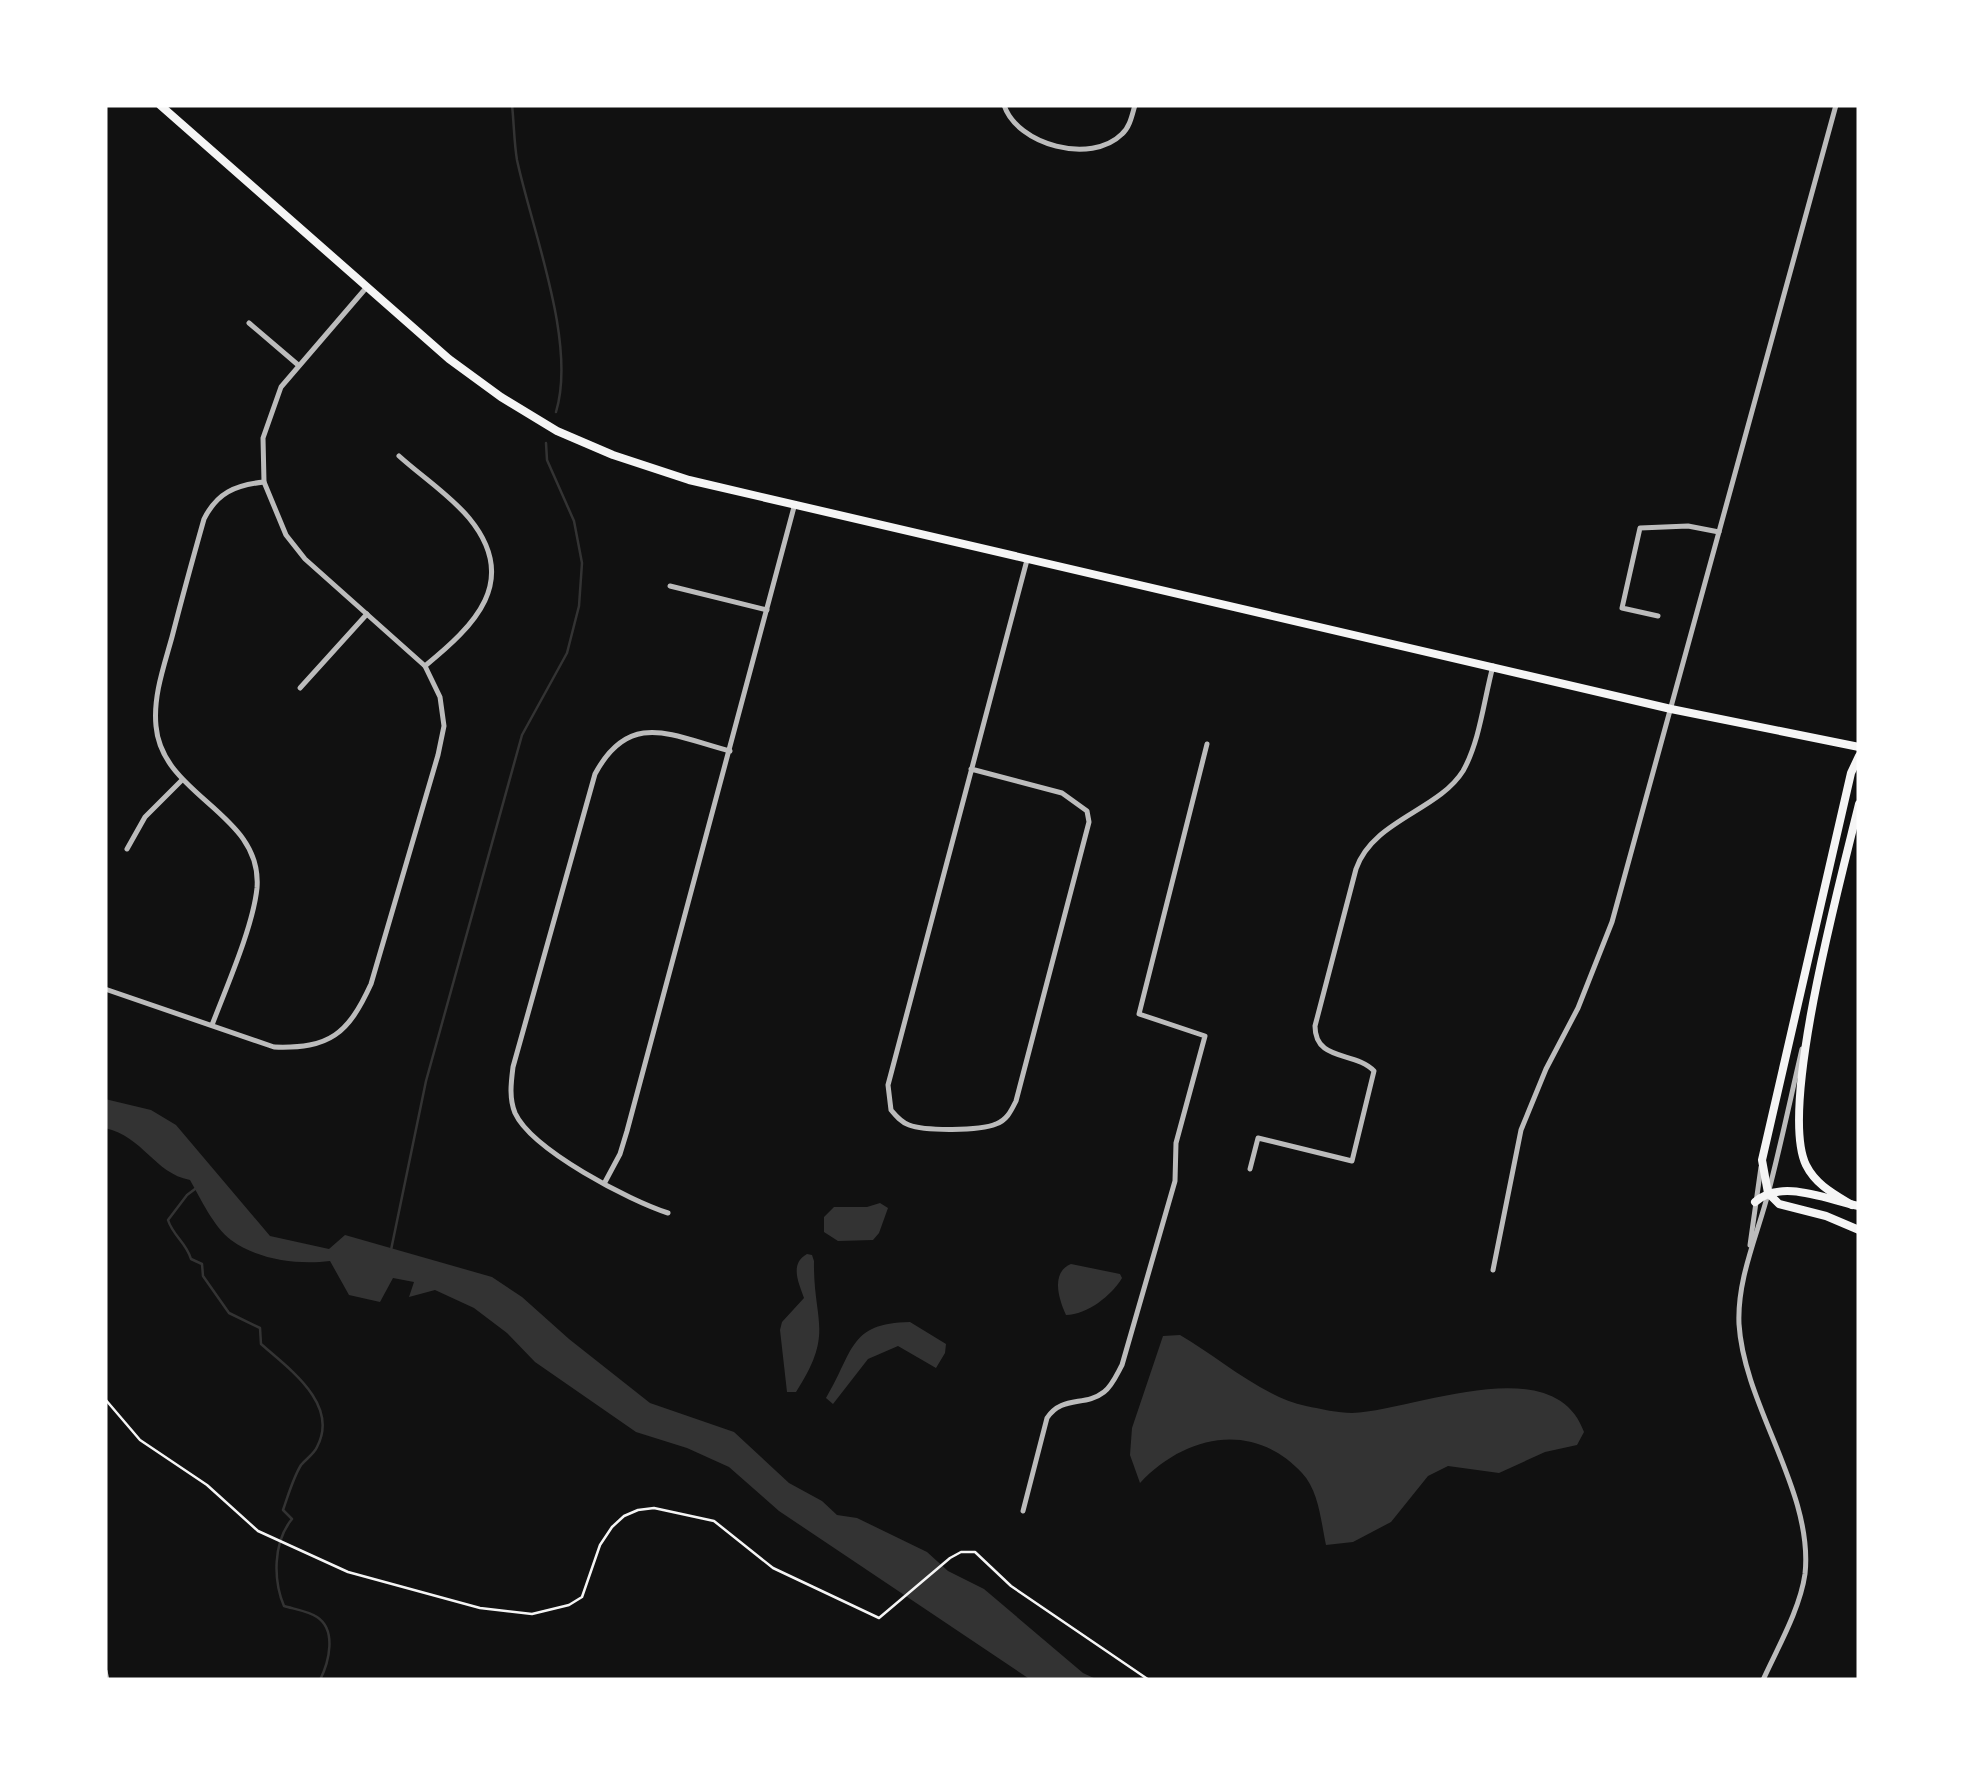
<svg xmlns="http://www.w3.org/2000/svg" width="1964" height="1785" viewBox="0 0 1964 1785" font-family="'Varela Round',sans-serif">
<rect width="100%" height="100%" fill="#111"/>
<g fill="#333">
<path d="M105,1099L151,1110L176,1125L270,1236L329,1249L345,1235L492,1277L522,1297L569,1339L650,1403L734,1432L789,1483L822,1501L837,1515L857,1518L927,1552L948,1571L984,1589L1083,1673L1098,1680H1031L779,1511L729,1467L687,1448L636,1432L535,1362L507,1333L474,1308L435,1290L409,1297L414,1282L393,1278L380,1302L349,1295L330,1261C298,1265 258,1260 231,1240C213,1226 201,1199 190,1180C154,1173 144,1137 105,1128Z"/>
<polygon points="880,1203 888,1208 879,1233 873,1240 838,1241 824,1232 824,1217 834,1207 867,1207"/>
<path d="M807,1254L812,1255L814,1261C813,1322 835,1332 796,1392H787L780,1330L782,1322L804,1298C799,1283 789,1264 807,1254Z"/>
<path d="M1071,1264L1120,1274L1122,1278C1112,1295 1087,1315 1066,1315C1058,1298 1051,1272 1071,1264Z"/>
<path d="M910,1322L946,1344L945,1353L936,1368L898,1346L868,1359L833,1404L826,1398C854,1352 848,1323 910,1322Z"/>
<path d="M1180,1335C1218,1357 1263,1397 1306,1406C1321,1409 1338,1413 1352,1413C1415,1410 1554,1348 1584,1432L1577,1445L1545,1452L1499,1473L1448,1466L1428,1476L1391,1522L1353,1542L1326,1545C1321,1522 1319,1491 1302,1473C1253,1420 1185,1435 1140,1483L1130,1455L1132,1428L1163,1336Z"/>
</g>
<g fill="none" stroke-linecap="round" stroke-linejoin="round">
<g stroke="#333" stroke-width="2.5">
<path d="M512,105C514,123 514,142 517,160C532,230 577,343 556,412"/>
<path d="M195,1189L187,1195L168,1220C173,1236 186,1242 191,1259L202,1264L203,1276L229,1313L260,1328L261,1344C288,1368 340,1404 317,1447C314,1454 306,1459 301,1465C293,1478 288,1496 283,1510L292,1519C273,1542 273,1580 284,1606C294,1609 308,1611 317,1617C337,1630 329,1662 320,1680"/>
<polyline points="391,1250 426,1081 522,735 567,653 579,606 582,563 574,521 547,460 546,443"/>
</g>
<polyline stroke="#f5f5f5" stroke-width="2.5" points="105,1399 140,1440 207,1485 258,1531 348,1572 480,1608 532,1614 569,1605 582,1597 600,1545 612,1527 624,1516 638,1510 654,1508 714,1521 773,1568 879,1618 950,1558 961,1552 975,1552 1011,1586 1149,1680"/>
<g stroke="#bcbcbc" stroke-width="5">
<path d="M1004,105C1017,145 1091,165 1122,134C1130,127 1132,115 1135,105"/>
<polyline points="249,323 297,364"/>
<path d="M399,456C421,476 450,495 469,518C521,581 474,626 425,666"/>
<polyline points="670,586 767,610"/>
<polyline points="1658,616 1622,608 1640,528 1688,526 1719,532"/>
<polyline points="300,688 367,614"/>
<path d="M971,769L1062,793L1087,811L1089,822L1016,1101C1011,1111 1007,1120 996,1124C980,1131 924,1131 909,1125C901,1122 896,1116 891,1110L888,1085L1027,560"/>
<polyline points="127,849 145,817 182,780"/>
<path d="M105,989L274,1047C330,1049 348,1034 371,984L438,755L444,726L440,697L425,666L305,559L286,535L264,482L263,438L281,387L366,288"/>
<path d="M212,1025C226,988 253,927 257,888C263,813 162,797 156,726C153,696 164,666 172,637C182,598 193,558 204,519C217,493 235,485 264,482"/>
<path d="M1250,1169L1258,1138L1352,1161L1374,1071C1355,1051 1315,1062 1315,1026L1356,869C1373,820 1438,811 1463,771C1480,741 1484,699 1493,666"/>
<polyline points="605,1182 620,1154 627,1131 794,507"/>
<path d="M668,1213C630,1201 532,1150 515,1113C509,1098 511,1083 513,1067L595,774C630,709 672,736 730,751"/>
<polyline points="1750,1245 1761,1167"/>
<polyline points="1493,1270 1521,1130 1546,1069 1578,1008 1612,922 1836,105"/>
<path d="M1023,1511L1047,1418C1062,1395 1085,1407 1104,1392C1112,1386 1117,1374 1122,1365L1175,1181L1176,1143L1205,1036L1139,1014L1207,744"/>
<polyline points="105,1671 107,1680"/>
<path d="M1763,1680C1778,1647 1800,1609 1805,1574C1814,1492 1744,1406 1739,1324C1737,1278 1758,1234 1769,1190C1781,1144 1791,1096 1802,1049"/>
</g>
<g stroke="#f5f5f5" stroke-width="8">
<polyline points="160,105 449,359 501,397 557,431 613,455 689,480 1671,709 1859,747"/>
<polyline points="1859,756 1851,773 1762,1160 1768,1193 1779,1204 1826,1216 1859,1230"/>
<path d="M1755,1202C1781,1178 1828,1200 1859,1206"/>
<path d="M1852,1205C1834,1194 1816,1185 1806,1165C1778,1107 1842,875 1859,804"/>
</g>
</g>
<rect width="1964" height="1785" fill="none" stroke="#ffffff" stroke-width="215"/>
</svg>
